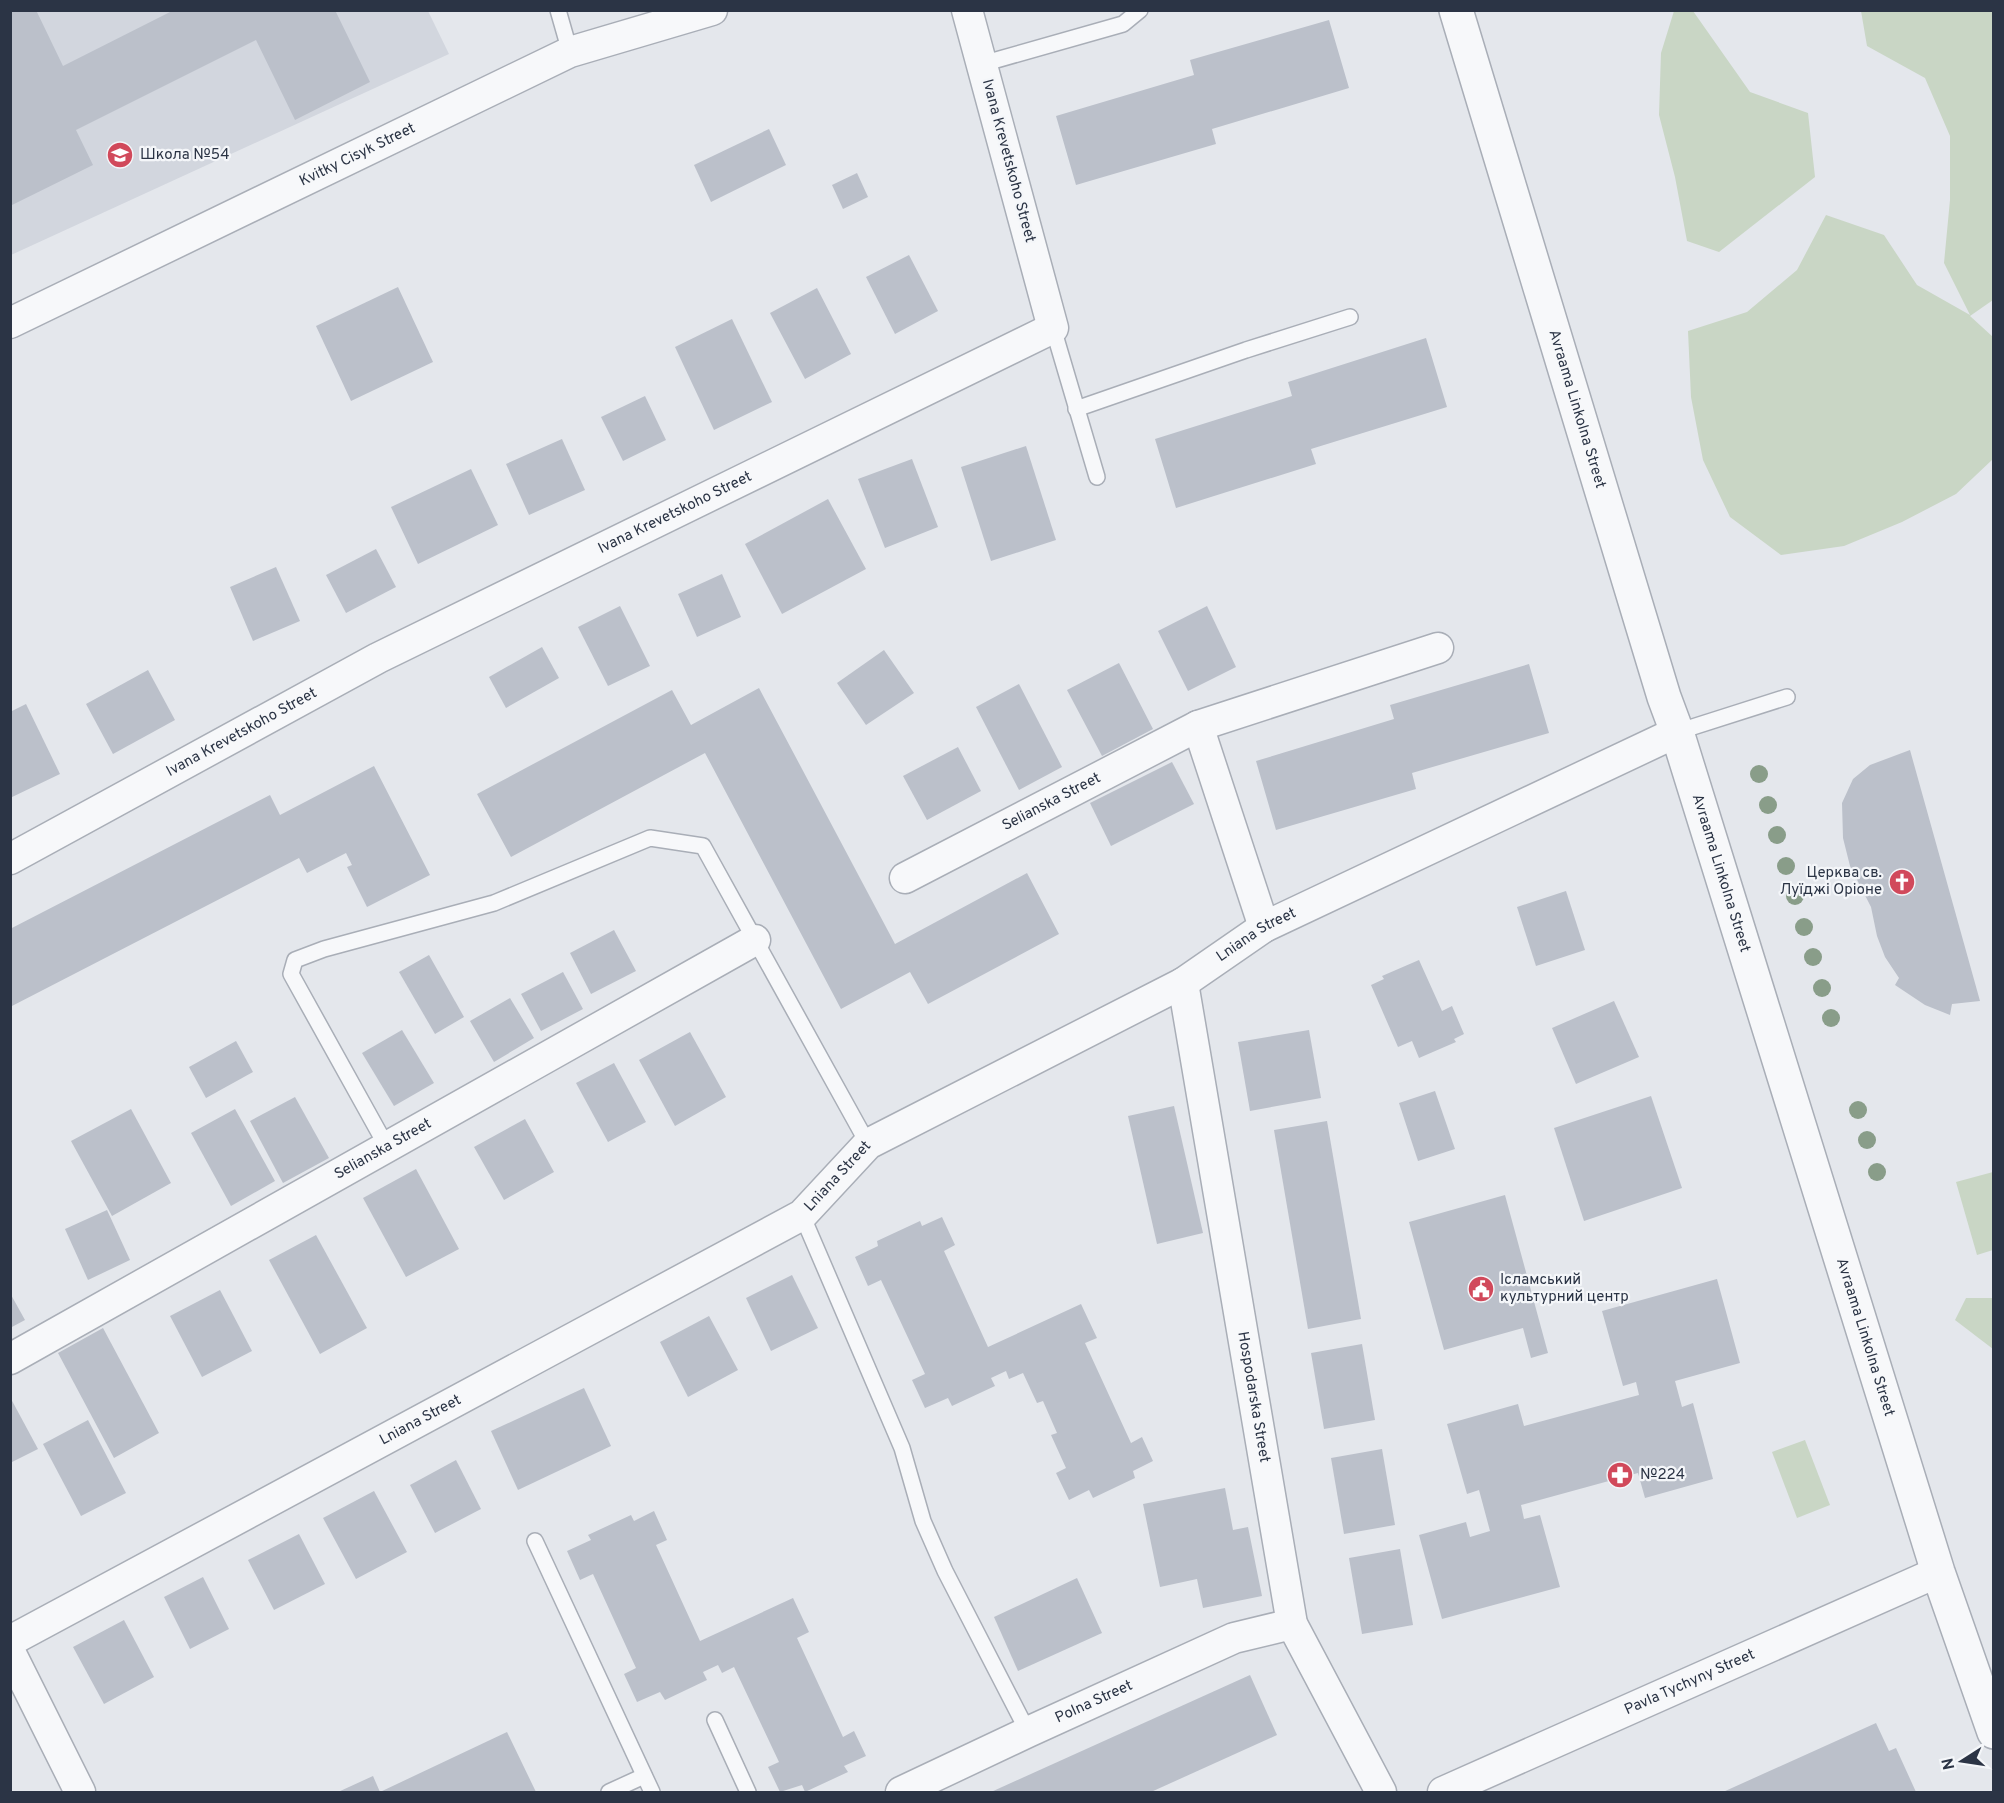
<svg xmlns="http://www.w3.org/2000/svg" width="2004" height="1803" viewBox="0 0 2004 1803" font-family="Overpass,sans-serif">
<rect width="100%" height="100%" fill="#e4e7ec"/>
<polygon fill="#d2d6de" points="10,11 428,11 449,54 11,255"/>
<g fill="#c9d6c5">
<polygon points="1674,11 1693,11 1750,92 1808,113 1815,177 1719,252 1687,241 1675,177 1659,115 1661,53"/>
<polygon points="1861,11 1993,11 1993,300 1970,316 1993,337 1993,459 1956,494 1902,522 1844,546 1781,555 1730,517 1703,460 1691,397 1688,331 1747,312 1797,270 1826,215 1884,235 1917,285 1970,315 1944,263 1950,200 1950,136 1925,78 1867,46"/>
<polygon points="1993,1172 1993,1250 1977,1255 1956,1182"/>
<polygon points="1966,1298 1993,1298 1993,1349 1955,1320"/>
<polygon points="1805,1440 1830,1505 1797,1518 1772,1452"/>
</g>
<g fill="#bbc0ca">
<polygon points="10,10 36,10 63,66 174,10 335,10 370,82 295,120 256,40 76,130 93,165 10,206"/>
<polygon points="1329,20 1349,88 1212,129 1216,144 1076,185 1056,116 1194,75 1190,60"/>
<polygon points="769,129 786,165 711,202 694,165"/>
<polygon points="857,173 868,197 843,209 832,185"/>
<polygon points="909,255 938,311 895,334 866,277"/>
<polygon points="398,287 433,362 351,401 316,326"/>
<polygon points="817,288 851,354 805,379 770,313"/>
<polygon points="732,319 772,402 714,430 675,347"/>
<polygon points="1426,338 1447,407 1311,449 1316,464 1176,508 1155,439 1292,396 1288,382"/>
<polygon points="645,396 666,440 623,461 601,417"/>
<polygon points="562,439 585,490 529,515 506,464"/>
<polygon points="1026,446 1056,540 991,561 961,467"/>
<polygon points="912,459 938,527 885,548 858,479"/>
<polygon points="471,469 498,525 418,564 391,507"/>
<polygon points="828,499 866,569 782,614 745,544"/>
<polygon points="376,549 396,587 346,613 326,575"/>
<polygon points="276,567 300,621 253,641 230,587"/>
<polygon points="722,574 741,617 697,637 678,594"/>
<polygon points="620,606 650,666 608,686 578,627"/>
<polygon points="1207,606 1236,667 1188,691 1158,631"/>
<polygon points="542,647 559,678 506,708 489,677"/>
<polygon points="884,650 914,693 866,725 837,683"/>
<polygon points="1119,663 1153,729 1102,756 1067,690"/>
<polygon points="1529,664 1549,733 1412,773 1416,789 1276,830 1256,761 1394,719 1390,705"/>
<polygon points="148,670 175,720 113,754 86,704"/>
<polygon points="1019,684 1062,767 1019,790 976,707"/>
<polygon points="759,688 895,944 1027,873 1059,934 928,1004 910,972 841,1009 705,753 511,857 477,794 672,690 691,725"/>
<polygon points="26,704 60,774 10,798 10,712"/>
<polygon points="958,747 981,791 927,820 903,776"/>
<polygon points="1910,750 1980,1001 1952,1004 1950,1015 1925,1005 1895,985 1899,978 1885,957 1877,936 1871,907 1850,866 1843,838 1842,803 1853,779 1870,765"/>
<polygon points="1172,762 1194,804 1111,846 1090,803"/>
<polygon points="374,766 430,875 367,907 347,867 352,865 346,853 307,873 299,858 10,1007 10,929 270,795 280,815"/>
<polygon points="1566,891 1585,950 1536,966 1517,907"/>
<polygon points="614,930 636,971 591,994 570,953"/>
<polygon points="429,955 464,1017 435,1034 399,972"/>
<polygon points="1419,960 1442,1011 1452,1006 1464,1034 1454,1039 1456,1042 1419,1058 1412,1041 1398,1047 1371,985 1384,979 1382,976"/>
<polygon points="563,972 583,1009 541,1031 521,994"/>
<polygon points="510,998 534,1038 494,1062 470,1021"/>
<polygon points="1614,1001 1639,1057 1576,1084 1552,1028"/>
<polygon points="402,1030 434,1083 394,1106 362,1053"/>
<polygon points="1309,1030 1321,1098 1250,1111 1238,1042"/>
<polygon points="690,1032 726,1097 675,1126 639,1060"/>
<polygon points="236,1041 253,1072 206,1098 189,1067"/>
<polygon points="614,1063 646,1122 608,1142 576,1083"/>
<polygon points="1435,1091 1455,1149 1418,1161 1399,1103"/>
<polygon points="1651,1096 1682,1188 1584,1221 1554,1128"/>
<polygon points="295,1097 329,1158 283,1183 250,1121"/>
<polygon points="1174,1106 1203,1233 1157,1244 1128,1116"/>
<polygon points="131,1109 171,1183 112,1216 71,1141"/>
<polygon points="235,1109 275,1181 231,1206 191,1133"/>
<polygon points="525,1119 554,1172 504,1200 474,1147"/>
<polygon points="1327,1121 1361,1319 1308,1329 1274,1130"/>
<polygon points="416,1169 459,1249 406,1277 363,1198"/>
<polygon points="1505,1195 1548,1353 1531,1358 1523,1328 1444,1350 1409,1222"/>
<polygon points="107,1210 130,1260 88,1280 65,1229"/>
<polygon points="942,1217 955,1245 944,1251 988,1347 1081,1304 1097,1338 1085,1343 1131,1443 1142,1437 1153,1461 1133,1471 1135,1478 1093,1498 1089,1490 1069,1500 1056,1473 1066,1468 1051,1435 1057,1433 1043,1401 1037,1403 1023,1373 1009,1379 1006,1371 991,1378 995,1386 952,1406 948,1398 925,1408 912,1380 925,1374 881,1280 868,1286 855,1257 878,1246 877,1241 920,1221 922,1226"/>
<polygon points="316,1235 367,1328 320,1354 269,1260"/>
<polygon points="792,1275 818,1328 771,1351 746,1298"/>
<polygon points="1717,1279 1740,1363 1675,1381 1682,1407 1693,1403 1713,1479 1645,1498 1638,1473 1521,1505 1524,1519 1540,1515 1560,1587 1442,1619 1419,1535 1466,1522 1470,1537 1490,1531 1479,1490 1467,1494 1447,1424 1518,1404 1524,1426 1639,1395 1636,1382 1623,1386 1602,1311"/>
<polygon points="220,1290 252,1351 202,1377 170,1316"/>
<polygon points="10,1293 25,1320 10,1328"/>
<polygon points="709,1316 738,1370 688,1397 660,1342"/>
<polygon points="103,1328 159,1433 114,1458 58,1353"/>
<polygon points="1362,1344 1375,1420 1324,1429 1311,1353"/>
<polygon points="584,1388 611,1446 518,1490 491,1431"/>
<polygon points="10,1397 38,1449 10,1463"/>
<polygon points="88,1420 126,1493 81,1516 43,1444"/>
<polygon points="1382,1449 1395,1525 1344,1534 1331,1458"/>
<polygon points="456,1460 481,1509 435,1533 410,1485"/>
<polygon points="1225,1488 1233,1530 1248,1527 1262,1596 1203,1608 1197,1579 1160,1587 1143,1504"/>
<polygon points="374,1491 407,1552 356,1579 323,1518"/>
<polygon points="654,1511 667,1540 656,1545 700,1641 793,1598 809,1632 797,1638 843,1737 854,1731 866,1756 844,1766 848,1772 805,1792 802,1785 780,1792 768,1767 779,1762 734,1667 722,1673 718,1665 703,1672 707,1680 665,1700 660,1692 637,1702 624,1674 636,1668 593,1574 580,1580 567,1551 591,1540 588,1535 631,1515 634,1521"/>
<polygon points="299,1534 325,1584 274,1610 248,1560"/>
<polygon points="1400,1549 1413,1625 1362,1634 1349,1558"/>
<polygon points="203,1577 229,1629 190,1649 164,1597"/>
<polygon points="1077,1578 1102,1633 1018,1671 994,1617"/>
<polygon points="124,1620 154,1677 104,1704 73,1647"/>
<polygon points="1250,1675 1277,1735 1151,1792 991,1792"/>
<polygon points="1876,1723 1889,1751 1896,1748 1916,1792 1723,1792"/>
<polygon points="507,1732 536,1792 338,1792 373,1776 380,1792"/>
</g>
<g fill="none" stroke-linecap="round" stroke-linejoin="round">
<defs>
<g id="service">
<polyline points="558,10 570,52"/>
<polyline points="982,64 1123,24 1140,10"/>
<polyline points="1053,328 1097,477"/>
<polyline points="1076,409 1246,350 1350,317"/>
<polyline points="1677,732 1787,697"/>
<polyline points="387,1147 291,974 295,960 324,949 494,903 650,838 703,846 868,1144"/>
<polyline points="802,1215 902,1448 923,1521 945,1571 1028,1732"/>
<polyline points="535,1541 652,1792"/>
<polyline points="715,1720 748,1792"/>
<polyline points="609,1792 644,1776"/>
</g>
<g id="minor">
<path id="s1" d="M10,323L570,52L712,10"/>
<polyline points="1198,726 1264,927"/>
<path id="s2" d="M10,859L378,658L1053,328L967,10"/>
<path id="s3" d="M905,878L1198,726L1438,648"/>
<path id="s4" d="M1183,983L1292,1624L1381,1792"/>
<path id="s5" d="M10,1359L755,940"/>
<path id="s6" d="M10,1641L802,1215L868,1144L1183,983L1264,927L1677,732"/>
<polyline points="10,1652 80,1792"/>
<path id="s7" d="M901,1792L1028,1732L1234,1638L1292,1624"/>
<path id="s8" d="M1443,1792L1938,1572"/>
</g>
<g id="tertiary">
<path id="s9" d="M1456,10L1664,697L1677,732L1938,1572L1994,1732"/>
</g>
</defs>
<use href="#service" stroke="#a9aeb7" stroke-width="18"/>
<use href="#minor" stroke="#a9aeb7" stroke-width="33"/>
<use href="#tertiary" stroke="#a9aeb7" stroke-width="36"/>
<use href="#service" stroke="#f7f8fa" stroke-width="15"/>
<use href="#minor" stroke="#f7f8fa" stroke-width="30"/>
<use href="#tertiary" stroke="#f7f8fa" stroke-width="33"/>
</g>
<g fill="#899d89">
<circle cx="1759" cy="774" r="9"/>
<circle cx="1768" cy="805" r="9"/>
<circle cx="1777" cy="835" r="9"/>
<circle cx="1786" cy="866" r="9"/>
<circle cx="1795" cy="896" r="9"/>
<circle cx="1804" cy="927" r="9"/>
<circle cx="1813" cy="957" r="9"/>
<circle cx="1822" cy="988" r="9"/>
<circle cx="1831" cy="1018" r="9"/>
<circle cx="1858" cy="1110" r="9"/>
<circle cx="1867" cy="1140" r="9"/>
<circle cx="1877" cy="1172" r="9"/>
</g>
<defs>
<symbol id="school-disc" viewBox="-11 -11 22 22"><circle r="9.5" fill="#d1495b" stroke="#f4f6f9"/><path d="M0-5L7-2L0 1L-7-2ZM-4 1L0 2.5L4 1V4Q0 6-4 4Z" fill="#fff"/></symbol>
<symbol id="church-disc" viewBox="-11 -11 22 22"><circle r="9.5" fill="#d1495b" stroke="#f4f6f9"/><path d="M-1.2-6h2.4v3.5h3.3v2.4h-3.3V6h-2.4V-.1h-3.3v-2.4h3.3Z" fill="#fff"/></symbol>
<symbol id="civic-disc" viewBox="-11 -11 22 22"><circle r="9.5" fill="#d1495b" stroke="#f4f6f9"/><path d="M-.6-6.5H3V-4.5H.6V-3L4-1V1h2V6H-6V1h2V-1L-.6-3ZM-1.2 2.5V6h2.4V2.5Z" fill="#fff"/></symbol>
<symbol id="pharmacy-disc" viewBox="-11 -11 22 22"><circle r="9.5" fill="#d1495b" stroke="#f4f6f9"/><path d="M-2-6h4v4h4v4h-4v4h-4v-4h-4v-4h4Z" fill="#fff"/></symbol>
</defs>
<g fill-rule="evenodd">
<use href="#school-disc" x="105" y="140" width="30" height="30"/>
<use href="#church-disc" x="1887" y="867" width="30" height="30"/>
<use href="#civic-disc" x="1466" y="1274" width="30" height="30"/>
<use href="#pharmacy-disc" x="1605" y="1460" width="30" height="30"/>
</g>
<g text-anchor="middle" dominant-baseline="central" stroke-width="4.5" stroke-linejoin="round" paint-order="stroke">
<g font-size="15" fill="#2b3445" stroke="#f4f6f9" text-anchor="start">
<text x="140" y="155">Школа №54</text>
<text x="1882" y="873" text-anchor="end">Церква св.<tspan x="1882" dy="17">Луїджі Оріоне</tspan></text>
<text x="1500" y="1280">Ісламський<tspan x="1500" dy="17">культурний центр</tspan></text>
<text x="1640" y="1475">№224</text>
</g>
<g font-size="15" fill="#2b3445" stroke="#f4f6f9">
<text stroke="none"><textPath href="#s1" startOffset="386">Kvitky Cisyk Street</textPath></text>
<text transform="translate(1008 161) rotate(75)">Ivana Krevetskoho Street</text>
<text stroke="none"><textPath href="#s9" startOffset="417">Avraama Linkolna Street</textPath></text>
<text stroke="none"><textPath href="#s2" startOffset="750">Ivana Krevetskoho Street</textPath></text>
<text stroke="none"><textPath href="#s2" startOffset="264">Ivana Krevetskoho Street</textPath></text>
<text stroke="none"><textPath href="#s3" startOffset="165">Selianska Street</textPath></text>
<text stroke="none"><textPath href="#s9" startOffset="903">Avraama Linkolna Street</textPath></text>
<text stroke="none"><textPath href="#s6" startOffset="1438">Lniana Street</textPath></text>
<text stroke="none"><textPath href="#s5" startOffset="428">Selianska Street</textPath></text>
<text stroke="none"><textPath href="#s6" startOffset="952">Lniana Street</textPath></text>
<text stroke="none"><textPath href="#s9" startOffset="1389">Avraama Linkolna Street</textPath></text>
<text stroke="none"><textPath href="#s4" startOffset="420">Hospodarska Street</textPath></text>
<text stroke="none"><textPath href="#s6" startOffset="466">Lniana Street</textPath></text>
<text stroke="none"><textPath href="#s8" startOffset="270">Pavla Tychyny Street</textPath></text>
<text stroke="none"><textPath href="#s7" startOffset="213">Polna Street</textPath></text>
</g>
</g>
<rect width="2004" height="1803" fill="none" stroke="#2b3445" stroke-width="24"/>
<g transform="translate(1962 1761) rotate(258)" stroke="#f4f6f9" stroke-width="4.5" paint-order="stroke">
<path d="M0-4.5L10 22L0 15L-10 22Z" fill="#2b3445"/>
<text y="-9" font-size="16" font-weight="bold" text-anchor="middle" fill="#2b3445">N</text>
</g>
</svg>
